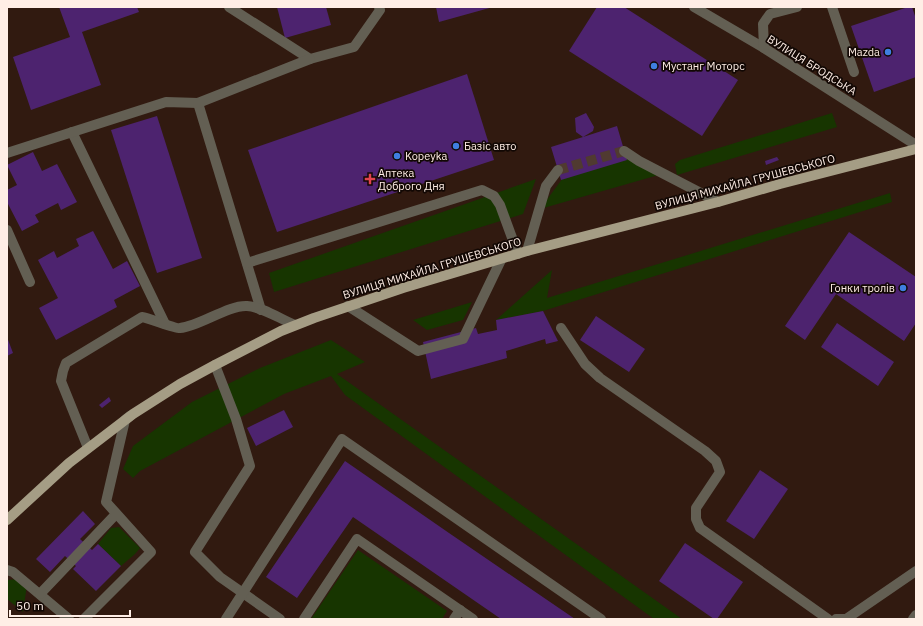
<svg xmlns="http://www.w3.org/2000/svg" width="923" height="626" viewBox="0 0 923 626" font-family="'IBM Plex Sans',sans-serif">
<rect width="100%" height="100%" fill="#311a10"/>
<g fill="#173500">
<polygon points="832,113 837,127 677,175 675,164 680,160"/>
<polygon points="617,153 662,174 540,209 571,167"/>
<polygon points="536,179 523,214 274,292 269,273"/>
<polygon points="890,193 892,202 543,311 496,320 552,270 547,298"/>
<polygon points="472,302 463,320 427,330 413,320"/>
<polygon points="331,340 365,362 337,374 682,619 654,619 345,395 331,376 284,394 140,471 133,478 123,469 133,446 192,402 260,368"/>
<polygon points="119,527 140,548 135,554 121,566 98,544 111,528"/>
<polygon points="358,550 447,611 442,619 311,619"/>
<polygon points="28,578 23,612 7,599 7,580"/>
</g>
<g fill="#4d236f">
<polygon points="59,7 137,7 139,12 82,32 101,85 31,110 13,57 70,37"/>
<polygon points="277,7 326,7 331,25 285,38"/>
<polygon points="436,7 493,7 439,22"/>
<polygon points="597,7 624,7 738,80 702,136 569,51"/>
<polygon points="908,7 912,7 916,19 916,77 874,92 851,26"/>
<polygon points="467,74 494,160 277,232 248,150"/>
<polygon points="586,113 594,127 593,131 583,137 617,126 627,160 561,180 551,147 583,137 576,132 575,118"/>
<polygon points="157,116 202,258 157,273 111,130"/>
<polygon points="33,152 42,171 57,164 77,202 61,210 58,203 35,215 39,222 22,231 7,202 7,190 17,185 7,165"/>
<polygon points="777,157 779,160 766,165 765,161"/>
<polygon points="93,231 113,269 127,261 140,286 114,300 117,307 56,340 39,308 58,298 38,260 54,251 57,258 79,246 76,239"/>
<polygon points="849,232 916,277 916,323 904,341 836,294 805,340 785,326"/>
<polygon points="543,311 558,341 546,344 545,339 506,351 507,358 431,379 423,342 476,328 478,334 497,330 496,320"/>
<polygon points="596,316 645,349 629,372 580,340"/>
<polygon points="837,323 894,362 878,386 821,347"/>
<polygon points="7,337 13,353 7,356"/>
<polygon points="109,397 111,401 102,408 99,405"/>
<polygon points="284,410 293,427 256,446 247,428"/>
<polygon points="345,461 449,533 575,619 501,619 353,517 297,598 266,577"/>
<polygon points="760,470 788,489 754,539 726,521"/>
<polygon points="83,511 95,524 80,539 92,550 98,544 121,566 96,591 73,569 76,566 65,556 50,572 36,559"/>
<polygon points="685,543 743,582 717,619 714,619 659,581"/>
</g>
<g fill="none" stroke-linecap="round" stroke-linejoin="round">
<polyline stroke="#503a30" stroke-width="10" stroke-dasharray="10 5" stroke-linecap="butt" points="558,170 624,151"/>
<g stroke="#635f53" stroke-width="10">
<polyline points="229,7 310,59 354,47 380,10 379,7"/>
<polyline points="694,7 764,48 916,145"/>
<polyline points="832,7 854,72"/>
<polyline points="764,48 763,24 770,14 797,7"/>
<polyline points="198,103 261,310"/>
<polyline points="72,132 165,324"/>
<polyline points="624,151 639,161 718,202"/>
<polyline points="7,153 166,102 198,103 310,59"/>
<polyline points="7,230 30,282"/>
<polyline points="527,251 546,186 558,170"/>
<polyline points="247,263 482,190 494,196 500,205 518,254"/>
<polyline points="348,306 418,351 463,339 501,260"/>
<polyline points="561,328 585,364 600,378 705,451 716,461 720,472 696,508 696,519 700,528 828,619"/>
<polyline points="215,365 236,419 250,466 195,552 220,577 280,619"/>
<path d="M88,448L61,381L63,371L66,363L142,317C149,318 176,329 180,328C200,326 228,305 247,306C263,307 280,319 295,325"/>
<polyline points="7,570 13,572 69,619"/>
<polyline points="40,594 116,514"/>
<polyline points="84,619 151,552 106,502 125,420 130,416"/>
<polyline points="226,619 342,439 601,619"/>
<polyline points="304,619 357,539 473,619"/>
<polyline points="454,619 460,610"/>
<polyline points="836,619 846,619 916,571"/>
<polyline points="913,619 916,615"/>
</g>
<polyline stroke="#a59d85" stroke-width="10" points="7,520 69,463 133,414 180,384 215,365 281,331 314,318 403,288 527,251 718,202 780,184 916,149"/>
</g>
<g fill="#3f7fe0" stroke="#120804" stroke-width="1.5">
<circle cx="888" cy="52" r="4"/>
<circle cx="654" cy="66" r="4"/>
<circle cx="456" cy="146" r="4"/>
<circle cx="397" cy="156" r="4"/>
<circle cx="903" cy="288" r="4"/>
</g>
<path fill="#e0444e" stroke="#120804" stroke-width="1.5" d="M368 173h4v4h4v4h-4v4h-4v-4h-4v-4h4z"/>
<g text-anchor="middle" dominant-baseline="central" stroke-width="3.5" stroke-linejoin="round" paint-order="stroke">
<g font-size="11" fill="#ffeee6" stroke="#120804" text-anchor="start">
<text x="880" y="52" text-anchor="end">Mazda</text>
<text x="662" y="66">Мустанг Моторс</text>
<text x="464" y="146">Базіс авто</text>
<text x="405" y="156">Kopeyka</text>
<text x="378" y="173">Аптека<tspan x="378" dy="13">Доброго Дня</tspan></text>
<text x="895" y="288" text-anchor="end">Гонки тролів</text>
</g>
<g font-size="11" fill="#ffeee6" stroke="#120804">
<text transform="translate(812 65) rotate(32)">ВУЛИЦЯ БРОДСЬКА</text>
<text transform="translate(745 182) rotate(-15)">ВУЛИЦЯ МИХАЙЛА ГРУШЕВСЬКОГО</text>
<text transform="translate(432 268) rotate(-17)">ВУЛИЦЯ МИХАЙЛА ГРУШЕВСЬКОГО</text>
</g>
</g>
<rect width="923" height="626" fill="none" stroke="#ffeee6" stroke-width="16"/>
<path d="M10 610v6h120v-6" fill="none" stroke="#ffeee6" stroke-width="2"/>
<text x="16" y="610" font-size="12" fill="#ffeee6" stroke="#120804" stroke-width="3" paint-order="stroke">50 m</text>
</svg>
